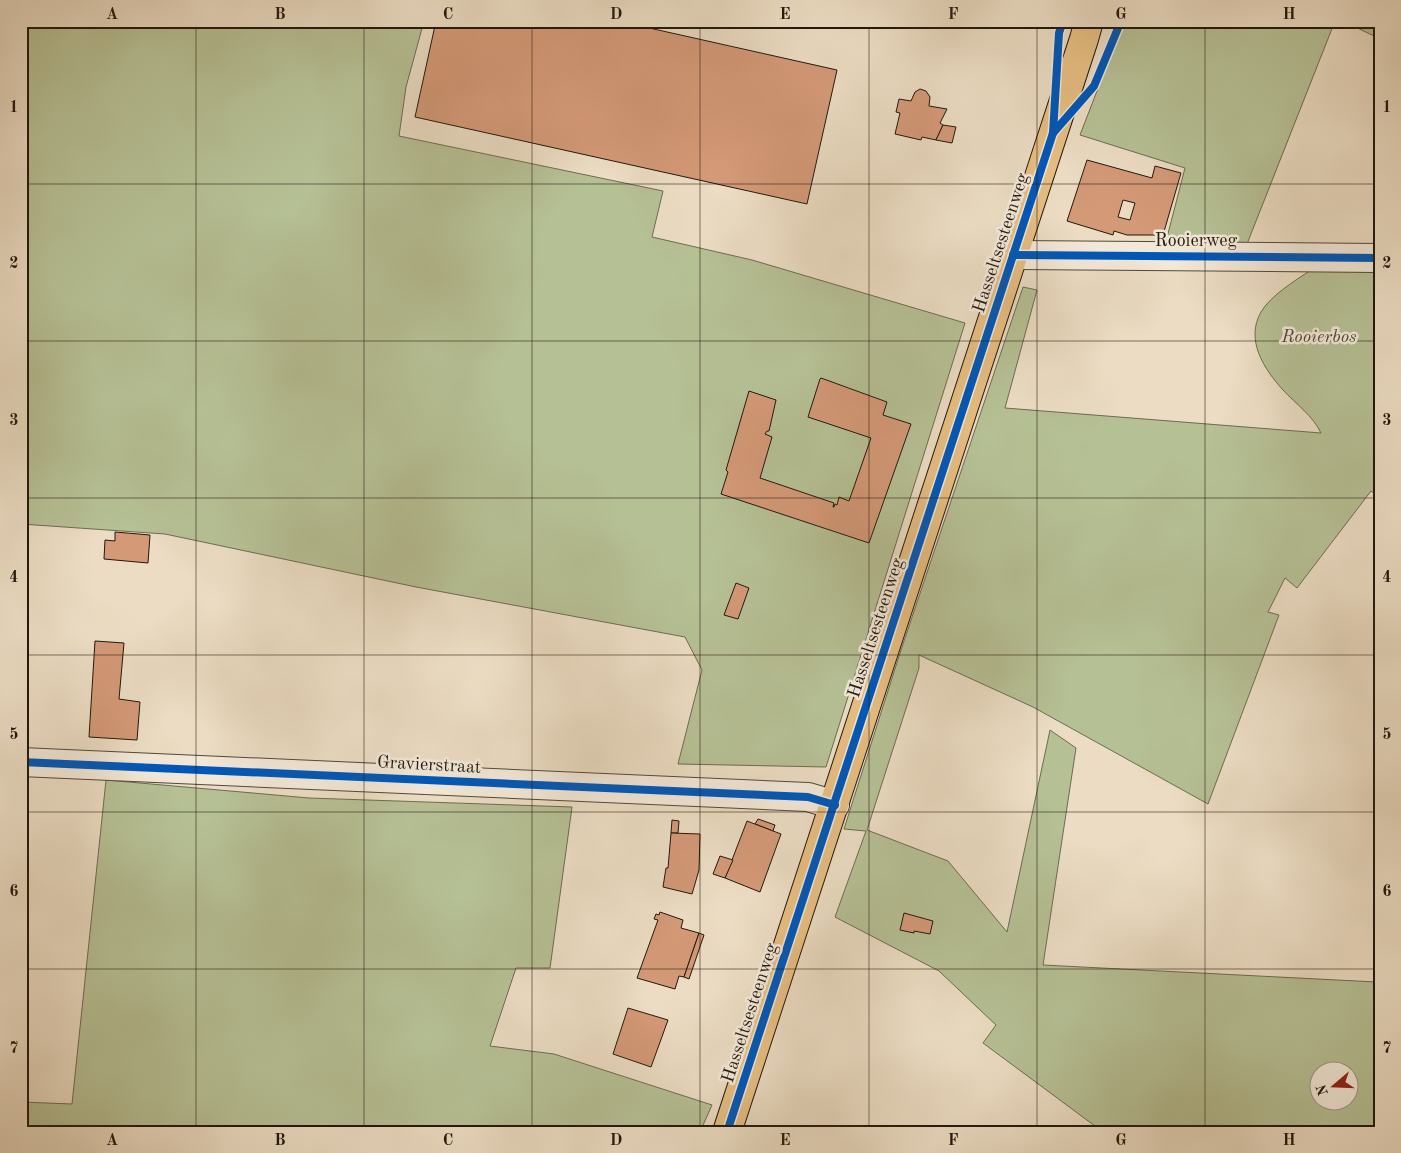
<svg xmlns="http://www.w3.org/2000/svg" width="1401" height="1153" viewBox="0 0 1401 1153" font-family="'Old Standard TT',serif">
<rect width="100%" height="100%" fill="#ebdcc3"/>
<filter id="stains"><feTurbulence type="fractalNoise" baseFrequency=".004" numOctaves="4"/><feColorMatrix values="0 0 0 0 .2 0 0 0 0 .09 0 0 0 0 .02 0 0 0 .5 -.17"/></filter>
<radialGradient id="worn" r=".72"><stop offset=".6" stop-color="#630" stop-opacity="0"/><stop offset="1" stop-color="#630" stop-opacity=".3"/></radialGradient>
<g fill="#b6c095" stroke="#6b6c51" fill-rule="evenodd">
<polygon points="21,21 424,21 406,87 399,136 663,191 652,237 752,260 965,323 826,767 678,764 702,670 685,637 416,587 165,534 21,524"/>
<polygon points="1124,21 1335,21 1245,249 1164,249 1185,168 1080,135"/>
<polygon points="1343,21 1380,21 1380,39"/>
<path d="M1311,270L1380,271V498L1371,491L1297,588L1285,578L1268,612L1279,615L1208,804L1033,707L919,655V668L867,830L948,861L1007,932L1050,730L1076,748L1043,965L1376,982L1380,978V1132H1103L983,1043L996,1025L939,971L835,917L866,831L844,829L901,650L1023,287L1037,290L1005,408L1321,433C1313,416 1296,404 1283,390C1264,369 1245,340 1261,312C1270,296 1296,280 1311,270ZM1318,1070H1348V1100H1318Z"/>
<polygon points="106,780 309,798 572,807 550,968 516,968 490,1046 554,1054 712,1105 700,1132 21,1132 21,1102 72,1104"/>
</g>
<g fill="#d49977" stroke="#20180d" fill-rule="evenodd">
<polygon points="436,21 618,21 837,70 807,204 415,117"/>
<polygon points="920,89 926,91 930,97 929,106 947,109 940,123 943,125 936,140 922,137 921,140 895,134 900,113 896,112 899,99 911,101 915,92"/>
<polygon points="943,125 956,127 952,143 936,140"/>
<path d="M1087,160L1152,178L1155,166L1181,173L1163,235H1127L1114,231L1113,235L1067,221ZM1123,200L1135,203L1130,220L1118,217Z"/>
<polygon points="821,378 887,402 883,415 911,424 869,543 721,494 728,472 726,470 749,391 776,400 769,431 767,431 765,434 772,437 760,478 834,503 833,507 834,507 835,504 837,505 839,497 849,501 871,438 808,417 820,379"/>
<polygon points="115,532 150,535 148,563 104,559 105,540 115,541"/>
<polygon points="736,583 749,588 738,619 724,615"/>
<polygon points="95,641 124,643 119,699 140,702 137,740 89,737"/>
<polygon points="758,819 775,825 773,831 755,824"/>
<polygon points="672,820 679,821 678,833 671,833"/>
<polygon points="747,821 781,834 760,892 725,878"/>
<polygon points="671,833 700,834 699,870 692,894 663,887 666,868 668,868"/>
<polygon points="720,856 733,860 725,878 713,874"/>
<polygon points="660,912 683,920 681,928 699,933 684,977 679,976 675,989 637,978 658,920 654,919 656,914 659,915"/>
<polygon points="904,913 933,921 930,934 914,931 914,933 900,930"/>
<polygon points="699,933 704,935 689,979 684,977"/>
<polygon points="628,1008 668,1020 651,1067 613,1054"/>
</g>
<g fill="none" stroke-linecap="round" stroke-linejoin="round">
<defs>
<g id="minor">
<polyline points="1013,255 1380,258"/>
<polyline points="21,762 808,797 835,805"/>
</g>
<polyline id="major" points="727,1132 1084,39 1089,21"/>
</defs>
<use href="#minor" stroke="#53493a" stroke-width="30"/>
<use href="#major" stroke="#20180d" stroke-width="30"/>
<use href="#minor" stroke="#f2e8d8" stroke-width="28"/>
<use href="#major" stroke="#e6be82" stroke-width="28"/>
<defs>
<g id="cycleway">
<polyline points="1053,133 1094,86 1121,21"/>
<polyline points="1013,255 1380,258"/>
<polyline points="21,762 808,797 835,805"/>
<polyline points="727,1132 1053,133 1059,33 1063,21"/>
</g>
</defs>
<use href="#cycleway" stroke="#f2e8d8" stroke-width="11"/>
<use href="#cycleway" stroke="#0057b8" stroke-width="8"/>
</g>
<path fill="none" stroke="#20180d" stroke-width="1" stroke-opacity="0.55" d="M196,21V1132M364,21V1132M532,21V1132M700,21V1132M869,21V1132M1037,21V1132M1205,21V1132M21,184H1380M21,341H1380M21,498H1380M21,655H1380M21,812H1380M21,969H1380"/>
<g text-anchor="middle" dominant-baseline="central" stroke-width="5" stroke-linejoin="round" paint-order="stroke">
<g font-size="18" fill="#20180d" stroke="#f2e8d8">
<text x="1196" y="241">Rooierweg</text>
<text transform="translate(1001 243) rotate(-72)">Hasseltsesteenweg</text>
<text transform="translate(876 628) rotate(-72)">Hasseltsesteenweg</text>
<text transform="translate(429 765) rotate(3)">Gravierstraat</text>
<text transform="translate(750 1013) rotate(-72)">Hasseltsesteenweg</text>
</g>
<g font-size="18" font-style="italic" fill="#4d4a36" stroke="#f2e8d8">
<text x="1319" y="337">Rooierbos</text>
</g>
</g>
<rect width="1401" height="1153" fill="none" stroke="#ebdcc3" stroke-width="55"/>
<g transform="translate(1334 1086) rotate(251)"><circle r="24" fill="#f2e8d8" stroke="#9e9587"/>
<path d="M0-4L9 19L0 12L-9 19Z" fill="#8f2418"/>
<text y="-8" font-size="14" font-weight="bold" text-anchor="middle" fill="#20180d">N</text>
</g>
<rect x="28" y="28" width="1346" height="1098" fill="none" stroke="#20180d" stroke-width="2"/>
<g font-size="16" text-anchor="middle" font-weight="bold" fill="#20180d">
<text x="112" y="19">A</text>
<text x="280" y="19">B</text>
<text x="448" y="19">C</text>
<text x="616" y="19">D</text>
<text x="785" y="19">E</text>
<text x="953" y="19">F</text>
<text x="1121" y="19">G</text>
<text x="1289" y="19">H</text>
<text x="14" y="112">1</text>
<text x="1387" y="112">1</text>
<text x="14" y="268">2</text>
<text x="1387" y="268">2</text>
<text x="14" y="425">3</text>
<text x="1387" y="425">3</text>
<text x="14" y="582">4</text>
<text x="1387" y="582">4</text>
<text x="14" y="739">5</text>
<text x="1387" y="739">5</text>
<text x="14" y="896">6</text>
<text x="1387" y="896">6</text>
<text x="14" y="1053">7</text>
<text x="1387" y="1053">7</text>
<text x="112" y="1145">A</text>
<text x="280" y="1145">B</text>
<text x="448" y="1145">C</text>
<text x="616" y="1145">D</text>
<text x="785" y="1145">E</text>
<text x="953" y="1145">F</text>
<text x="1121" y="1145">G</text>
<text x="1289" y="1145">H</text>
</g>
<rect width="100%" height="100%" filter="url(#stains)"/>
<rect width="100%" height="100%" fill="url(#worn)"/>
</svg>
